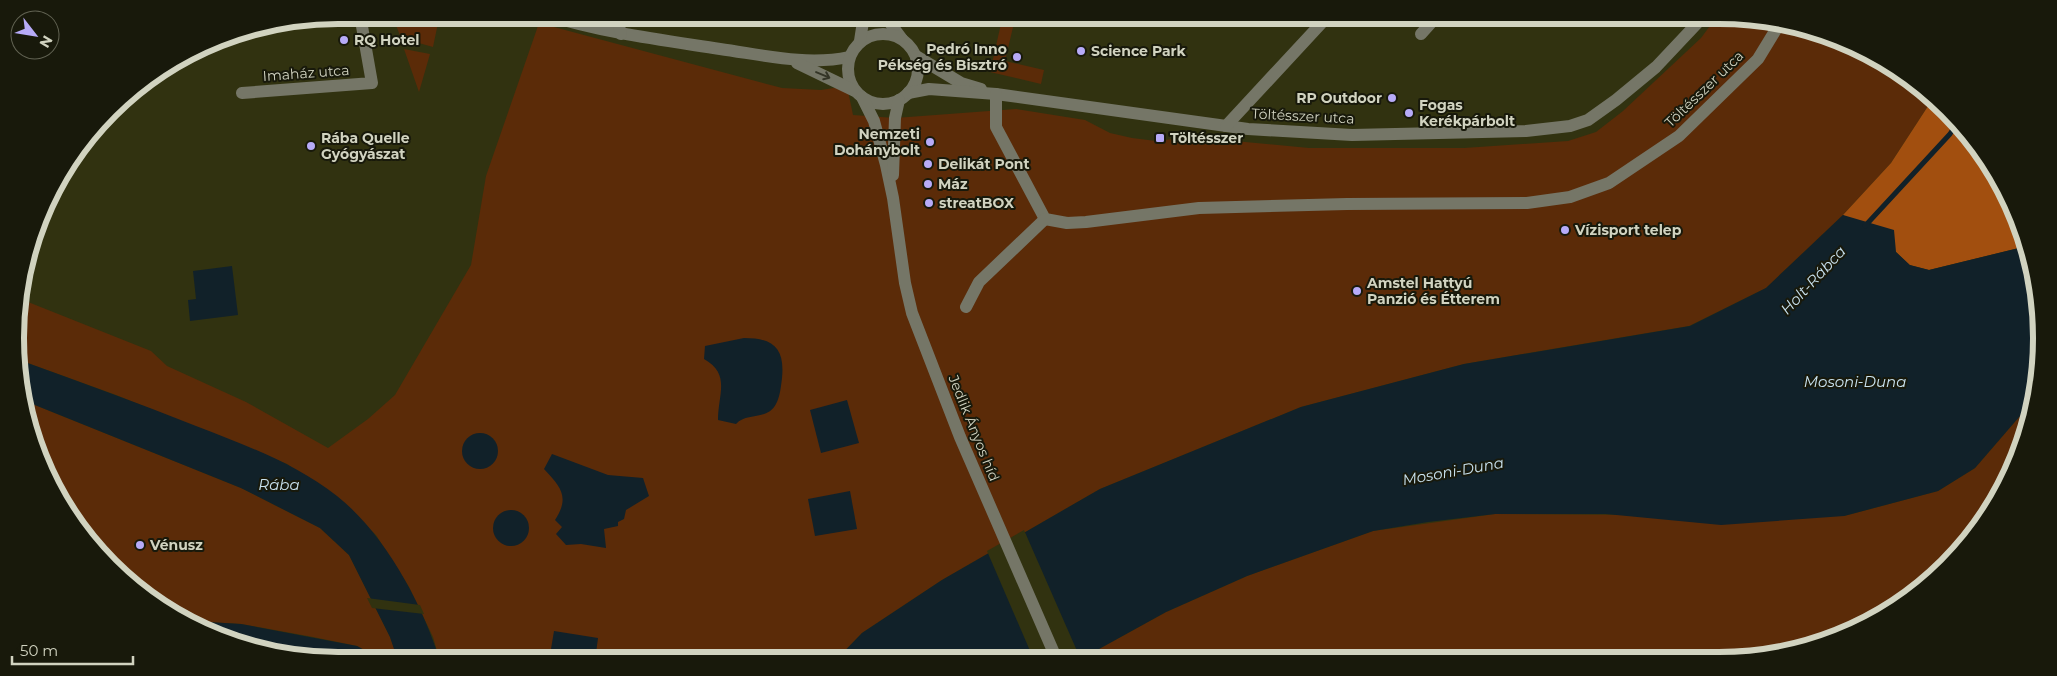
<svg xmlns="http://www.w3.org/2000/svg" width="2057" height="676" viewBox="0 0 2057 676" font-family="Montserrat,sans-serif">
<rect width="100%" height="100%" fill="#313210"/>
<g fill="#5b2b08">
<polygon points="392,15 438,23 433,47 401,38"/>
<polygon points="1003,15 1020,15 1018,23 1014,23 1005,61 1044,70 1041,84 990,72"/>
<polygon points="1718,15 1802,26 1915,82 1932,100 1891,163 1843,215 1766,288 1689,326 1464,364 1301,407 1100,489 942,580 862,633 836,660 440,661 433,637 409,587 376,535 358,518 287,464 116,395 22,361 18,298 151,351 167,366 246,402 328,448 368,419 395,395 471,265 486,176 539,23 782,88 821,90 847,86 853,115 895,118 1016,109 1085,120 1110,133 1132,138 1156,141 1191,137 1309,148 1464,148 1568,141 1596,132 1623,111 1701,38"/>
<polygon points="404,49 430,54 419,92"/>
<polygon points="25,401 241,488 320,528 349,555 390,637 399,661 384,661 357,646 313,637 241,624 191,621 158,606 70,518 26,421"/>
<polygon points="2032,402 2031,421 1999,500 1932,581 1843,636 1761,658 1079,660 1166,612 1247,576 1373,531 1495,514 1844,516 1938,491 1975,468"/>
</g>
<polygon fill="#a24f0f" points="1932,100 1999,176 2023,247 1929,270 1909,265 1896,252 1843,215 1891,163"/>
<g fill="#112129">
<polygon points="1843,215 1894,230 1896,252 1910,265 1929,270 2023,247 2039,296 2032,402 1975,468 1938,491 1844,516 1721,525 1606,514 1495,514 1428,522 1373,531 1247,576 1166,612 1079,660 836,660 862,633 942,580 1100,489 1301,407 1464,364 1690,326 1766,288"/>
<polygon points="232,266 238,315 190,321 188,300 196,299 193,271"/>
<path d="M744,338C773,338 785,348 782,378C781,386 780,397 776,404C767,421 747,412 736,424L718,420C718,394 731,374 704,359L705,346Z"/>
<path d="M22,361C80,382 138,403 196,426C245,445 295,463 337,496C385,534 422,603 440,661H398L390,637L349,555L320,528L241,488L25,401Z"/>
<polygon points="847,400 859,443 821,453 810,410"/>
<circle cx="480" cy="451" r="18"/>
<path d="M552,454L608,475L643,478L649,496L626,510L624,519L618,522V526L604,529L606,548L581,544L566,545L556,534L562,527L555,520C570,497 561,487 544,469Z"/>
<polygon points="850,491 857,529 815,536 808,499"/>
<circle cx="511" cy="528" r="18"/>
<polygon points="191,621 241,624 357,646 384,661 338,661 255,650"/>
<polygon points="554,631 598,638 595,661 549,661"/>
</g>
<g fill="#313210">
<polygon points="1024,530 1081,660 1034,660 987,551"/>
<polygon points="367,598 420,605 424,614 372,608"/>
</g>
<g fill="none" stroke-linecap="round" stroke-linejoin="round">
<polyline stroke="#112129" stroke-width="5" points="1865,226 1950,134 1955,126"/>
<g stroke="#757667" stroke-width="12">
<path d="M547,15C604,33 662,40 720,49C763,55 807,66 849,57"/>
<polyline points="616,15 621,34"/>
<polyline points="884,15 902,39"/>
<circle cx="883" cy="69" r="35"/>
<polyline points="1421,34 1438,15"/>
<polyline points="860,41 864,15"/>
<polyline points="916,56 961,83 981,89"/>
<polyline points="797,63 855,91"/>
<polyline points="242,93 372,83 360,15"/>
<polyline points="908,93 929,89 996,94 1248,129 1352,135 1526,131 1570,126 1588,120 1616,100 1656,67 1705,15"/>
<polyline points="996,94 996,127 1045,219 1067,223 1086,222 1199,208 1347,204 1527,203 1570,197 1609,183 1679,136 1758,59 1780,23"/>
<polyline points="862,97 874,121 886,165 893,198 905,283 912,313 960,437 1057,660"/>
<polyline points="1226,126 1329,15"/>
<polyline points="893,175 895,118 899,100"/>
<polyline points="966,307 979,282 1045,219"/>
</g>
</g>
<defs><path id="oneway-shaft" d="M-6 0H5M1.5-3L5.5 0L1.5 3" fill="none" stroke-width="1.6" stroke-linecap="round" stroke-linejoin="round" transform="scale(1.25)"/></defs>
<use stroke="#343527" href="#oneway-shaft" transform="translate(823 75) rotate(23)"/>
<g fill="#b7abf8" stroke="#18190b" stroke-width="2">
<circle cx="344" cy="40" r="5"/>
<circle cx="1081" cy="51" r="5"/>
<circle cx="1017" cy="57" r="5"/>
<circle cx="1392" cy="98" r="5"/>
<circle cx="1409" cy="113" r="5"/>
<rect x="1155" y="133" width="10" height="10" rx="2.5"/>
<circle cx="930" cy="142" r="5"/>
<circle cx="311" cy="146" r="5"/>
<circle cx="928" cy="164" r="5"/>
<circle cx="928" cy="184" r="5"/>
<circle cx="929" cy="203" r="5"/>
<circle cx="1565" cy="230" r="5"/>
<circle cx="1357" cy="291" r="5"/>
<circle cx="140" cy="545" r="5"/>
</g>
<g text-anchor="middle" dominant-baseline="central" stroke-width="4" stroke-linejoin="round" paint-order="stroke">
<g font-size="14" font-weight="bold" fill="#d1d3c0" stroke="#18190b" text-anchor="start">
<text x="354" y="40">RQ Hotel</text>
<text x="1007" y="49" text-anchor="end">Pedró Inno<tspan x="1007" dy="16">Pékség és Bisztró</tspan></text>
<text x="1091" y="51">Science Park</text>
<text x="1382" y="98" text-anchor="end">RP Outdoor</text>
<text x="1419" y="105">Fogas<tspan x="1419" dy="16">Kerékpárbolt</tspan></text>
<text x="920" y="134" text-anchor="end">Nemzeti<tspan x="920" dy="16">Dohánybolt</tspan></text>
<text x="321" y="138">Rába Quelle<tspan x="321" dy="16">Gyógyászat</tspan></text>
<text x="1170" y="138">Töltésszer</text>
<text x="938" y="164">Delikát Pont</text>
<text x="938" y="184">Máz</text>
<text x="939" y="203">streatBOX</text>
<text x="1575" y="230">Vízisport telep</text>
<text x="1367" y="283">Amstel Hattyú<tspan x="1367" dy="16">Panzió és Étterem</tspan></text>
<text x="150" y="545">Vénusz</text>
</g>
<g font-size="14" fill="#d1d3c0" stroke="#18190b">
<text transform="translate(306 73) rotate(-4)">Imaház utca</text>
<text transform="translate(1704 89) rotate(-44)">Töltésszer utca</text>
<text transform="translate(1303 116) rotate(3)">Töltésszer utca</text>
<text transform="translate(974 428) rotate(68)">Jedlik Ányos híd</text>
</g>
<g font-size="15" font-style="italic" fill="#c9e2ef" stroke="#18190b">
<text transform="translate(1813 280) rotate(-47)">Holt-Rábca</text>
<text x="1855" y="381">Mosoni-Duna</text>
<text transform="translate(1453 471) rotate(-10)">Mosoni-Duna</text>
<text x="279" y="484">Rába</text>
</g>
</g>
<path d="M0 0H2057V676H0ZM338 24H1719A314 314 0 0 1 2033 338V338A314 314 0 0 1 1719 652H338A314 314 0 0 1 24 338V338A314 314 0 0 1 338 24Z" fill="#18190b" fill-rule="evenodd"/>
<path fill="none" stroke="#d1d3c0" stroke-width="6" d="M338 24H1719A314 314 0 0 1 2033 338V338A314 314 0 0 1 1719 652H338A314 314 0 0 1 24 338V338A314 314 0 0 1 338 24Z"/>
<g transform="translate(35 35) rotate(121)"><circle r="24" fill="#18190b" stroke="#626353"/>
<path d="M0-4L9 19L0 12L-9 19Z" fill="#b7abf8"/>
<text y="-8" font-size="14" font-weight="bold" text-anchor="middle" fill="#d1d3c0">N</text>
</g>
<path d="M12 656v8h121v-8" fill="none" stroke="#d1d3c0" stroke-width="2.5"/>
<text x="20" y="656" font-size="15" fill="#d1d3c0" stroke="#18190b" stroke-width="4" paint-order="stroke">50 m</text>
</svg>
